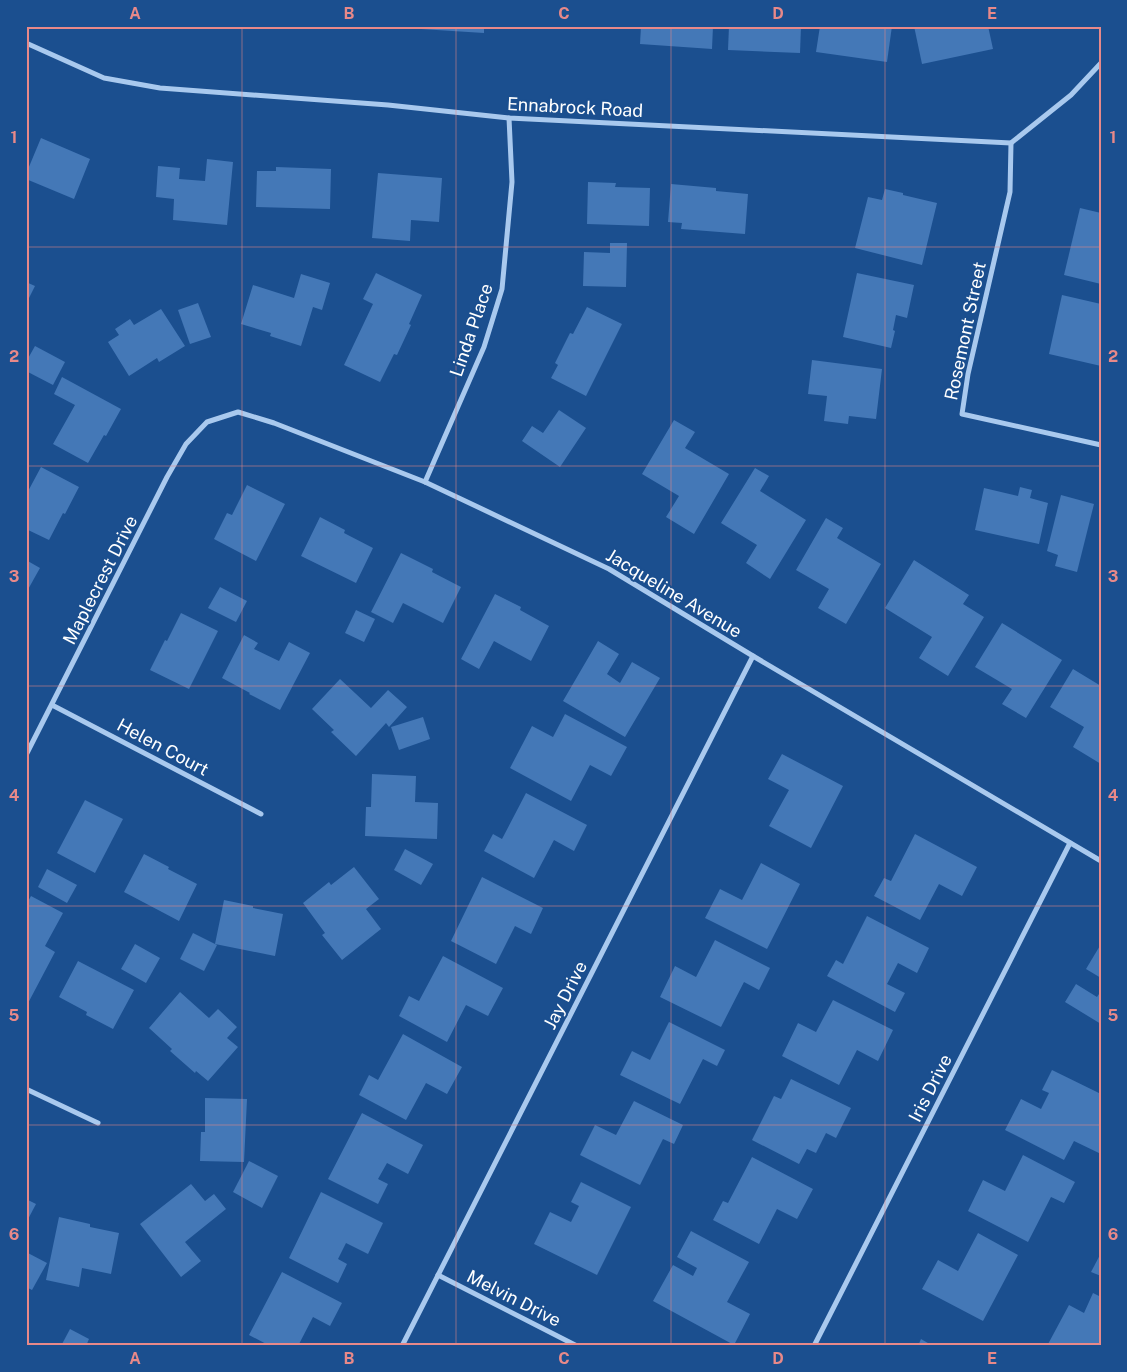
<svg xmlns="http://www.w3.org/2000/svg" width="1127" height="1372" viewBox="0 0 1127 1372" font-family="'Public Sans',sans-serif">
<rect width="100%" height="100%" fill="#1b4f8f"/>
<g fill="#4478b7">
<polygon points="405,26 484,26 484,33 405,28"/>
<polygon points="641,26 713,26 712,49 640,44"/>
<polygon points="729,26 801,26 800,53 728,50"/>
<polygon points="820,26 892,26 887,62 816,52"/>
<polygon points="914,26 988,26 993,49 922,64"/>
<polygon points="41,138 90,159 74,199 26,179 26,174"/>
<polygon points="207,159 233,162 227,225 173,220 174,199 156,197 158,166 180,168 179,179 205,181"/>
<polygon points="276,167 331,169 330,209 256,207 257,171 276,171"/>
<polygon points="378,173 442,178 439,222 411,220 410,241 372,238"/>
<polygon points="588,182 616,183 615,187 650,188 649,226 587,224"/>
<polygon points="671,184 716,188 716,191 748,194 745,234 681,229 682,223 668,222"/>
<polygon points="885,189 903,193 903,195 937,203 922,265 855,248 868,197 882,200"/>
<polygon points="1080,208 1101,213 1101,284 1064,275"/>
<polygon points="610,243 627,243 626,287 583,286 584,252 610,253"/>
<polygon points="376,273 422,295 409,324 411,325 397,355 394,354 380,382 344,365 373,304 363,299"/>
<polygon points="857,273 914,285 907,318 896,315 893,330 895,331 891,348 843,337"/>
<polygon points="301,274 330,283 322,310 313,307 301,346 270,336 271,333 241,324 253,285 294,298"/>
<polygon points="26,282 35,286 26,304"/>
<polygon points="1062,295 1101,304 1101,366 1049,354"/>
<polygon points="198,303 211,337 190,344 178,310"/>
<polygon points="587,307 622,324 586,396 551,378 558,365 555,363 570,333 573,334"/>
<polygon points="161,309 185,346 159,362 157,358 129,376 108,342 119,335 115,329 130,319 134,325"/>
<polygon points="35,346 65,362 53,385 26,371 26,362"/>
<polygon points="812,360 882,369 876,419 849,416 848,424 824,421 827,396 808,394"/>
<polygon points="62,377 121,409 106,436 104,435 88,463 53,444 75,405 54,394"/>
<polygon points="559,410 586,428 560,467 522,441 532,426 543,433"/>
<polygon points="674,420 695,432 685,448 729,474 694,534 666,517 679,496 642,474"/>
<polygon points="41,467 79,487 65,514 63,513 49,540 26,529 26,495"/>
<polygon points="755,468 769,476 760,491 806,520 770,579 746,563 757,545 721,523"/>
<polygon points="247,485 285,504 256,561 214,539 227,513 232,515"/>
<polygon points="1020,487 1032,490 1030,498 1048,503 1039,544 975,530 984,488 1018,496"/>
<polygon points="1061,495 1094,504 1077,572 1055,566 1058,555 1047,551"/>
<polygon points="320,517 345,530 344,533 373,548 356,583 301,556"/>
<polygon points="826,518 843,528 837,538 881,564 846,624 818,608 829,589 796,570"/>
<polygon points="401,553 433,569 432,572 461,587 443,623 403,603 393,623 371,612"/>
<polygon points="26,560 40,568 26,593"/>
<polygon points="914,560 969,595 963,604 984,617 948,676 919,658 932,637 885,608"/>
<polygon points="220,587 247,601 236,622 208,608"/>
<polygon points="495,594 521,607 520,610 549,626 531,661 494,641 479,669 461,659"/>
<polygon points="356,610 375,619 364,642 345,633"/>
<polygon points="181,613 218,631 189,689 150,670 165,640 167,641"/>
<polygon points="1002,623 1062,660 1026,718 1002,704 1012,689 975,667"/>
<polygon points="244,635 258,643 254,649 279,661 289,642 310,653 280,710 249,694 250,693 222,678"/>
<polygon points="598,641 619,654 607,674 620,683 632,662 660,678 625,737 563,701"/>
<polygon points="1073,669 1101,686 1101,764 1073,747 1084,727 1050,707"/>
<polygon points="340,679 371,708 388,690 407,707 389,727 386,723 356,756 331,732 334,730 312,709"/>
<polygon points="565,714 627,747 611,776 590,765 571,801 510,768 532,726 553,737"/>
<polygon points="423,717 430,739 399,750 391,727"/>
<polygon points="782,754 843,786 811,848 769,826 789,790 768,779"/>
<polygon points="372,774 416,776 415,802 438,803 437,839 365,836 366,807 371,807"/>
<polygon points="526,793 587,825 574,851 554,840 534,878 484,851 493,834 502,839"/>
<polygon points="85,800 123,819 95,873 57,853"/>
<polygon points="915,834 977,867 962,896 939,884 920,920 874,896 884,878 891,881"/>
<polygon points="405,849 433,864 421,885 394,870"/>
<polygon points="144,854 169,867 168,869 197,884 179,921 124,892"/>
<polygon points="761,863 800,884 767,949 705,918 720,889 742,900"/>
<polygon points="354,867 379,899 366,909 381,929 342,960 322,935 325,933 303,903 329,882 331,885"/>
<polygon points="47,869 77,885 67,903 38,887"/>
<polygon points="482,877 543,908 531,934 515,926 496,964 451,941"/>
<polygon points="31,896 63,913 45,946 55,952 26,1007 26,905"/>
<polygon points="224,900 253,906 253,908 283,914 275,956 215,944"/>
<polygon points="867,916 929,948 917,973 898,963 887,984 905,993 895,1012 827,976 836,960 843,964"/>
<polygon points="193,933 217,945 204,971 180,959"/>
<polygon points="715,940 770,968 759,990 744,982 721,1027 660,997 675,966 696,977"/>
<polygon points="135,944 160,958 146,983 121,969"/>
<polygon points="1101,944 1101,978 1086,969"/>
<polygon points="443,956 503,988 488,1016 466,1005 447,1042 399,1016 409,996 419,1001"/>
<polygon points="78,961 134,990 113,1029 86,1015 87,1012 59,997"/>
<polygon points="1076,984 1097,997 1101,991 1101,1024 1065,1002"/>
<polygon points="180,992 209,1018 218,1009 237,1027 227,1038 238,1047 208,1081 196,1071 195,1073 170,1051 172,1049 149,1028"/>
<polygon points="833,1000 893,1030 878,1061 857,1050 839,1085 782,1056 798,1023 816,1032"/>
<polygon points="669,1022 725,1050 717,1066 703,1059 680,1104 620,1075 632,1051 650,1060"/>
<polygon points="403,1034 462,1067 447,1094 426,1083 406,1120 359,1095 369,1075 378,1080"/>
<polygon points="1052,1070 1101,1094 1101,1154 1074,1141 1064,1160 1005,1130 1021,1099 1041,1109 1049,1093 1042,1090"/>
<polygon points="791,1079 851,1108 836,1138 826,1133 816,1153 807,1149 799,1164 752,1140 774,1096 781,1099"/>
<polygon points="205,1098 247,1099 244,1162 200,1161 201,1132 205,1132"/>
<polygon points="634,1101 683,1125 674,1144 663,1139 640,1185 580,1155 595,1125 616,1135"/>
<polygon points="362,1113 423,1145 408,1174 387,1163 378,1179 388,1184 378,1204 328,1179"/>
<polygon points="1023,1155 1075,1182 1064,1203 1051,1197 1028,1242 968,1211 983,1180 1005,1191"/>
<polygon points="752,1157 813,1189 797,1219 777,1209 759,1244 713,1220 723,1201 728,1203"/>
<polygon points="249,1161 278,1176 262,1208 233,1192"/>
<polygon points="581,1182 631,1207 597,1275 534,1244 550,1212 571,1222 579,1206 571,1202"/>
<polygon points="191,1184 205,1201 214,1194 226,1209 185,1242 201,1261 181,1277 140,1224"/>
<polygon points="321,1192 383,1223 368,1254 346,1243 338,1259 347,1264 338,1283 289,1258"/>
<polygon points="26,1199 36,1204 26,1223"/>
<polygon points="59,1217 90,1224 90,1227 119,1233 111,1274 82,1268 79,1287 46,1280"/>
<polygon points="691,1231 749,1262 727,1302 750,1314 734,1345 653,1301 673,1265 693,1276 697,1268 677,1257"/>
<polygon points="978,1233 1018,1255 983,1321 922,1289 938,1260 958,1271"/>
<polygon points="26,1252 47,1263 32,1290 26,1287"/>
<polygon points="1101,1253 1101,1276 1091,1272"/>
<polygon points="282,1272 342,1303 330,1326 313,1317 298,1346 270,1346 249,1335"/>
<polygon points="1093,1293 1101,1297 1101,1346 1047,1346 1069,1305 1084,1313"/>
<polygon points="70,1329 89,1339 86,1346 61,1346"/>
<polygon points="921,1339 933,1346 918,1346"/>
</g>
<g fill="none" stroke-linecap="round" stroke-linejoin="round">
<g stroke="#a9c9ee" stroke-width="5">
<polyline points="26,43 104,78 160,88 388,105 509,118 1011,143 1071,95 1101,63"/>
<polyline points="1011,143 1010,192 968,374 962,414 1101,445"/>
<polyline points="425,482 484,347 502,289 512,182 509,118"/>
<polyline points="52,705 261,814"/>
<polyline points="26,755 167,477 186,444 207,422 238,412 274,423 425,482 609,569 753,656 1101,861"/>
<polyline points="26,1089 98,1123"/>
<polyline points="438,1275 577,1346"/>
<polyline points="402,1346 753,656"/>
<polyline points="814,1346 1070,843"/>
</g>
</g>
<path fill="none" stroke="#e88989" stroke-width="1" stroke-opacity="0.55" d="M242,26V1346M456,26V1346M671,26V1346M885,26V1346M26,247H1101M26,466H1101M26,686H1101M26,906H1101M26,1125H1101"/>
<g text-anchor="middle" dominant-baseline="central" stroke-width="4" stroke-linejoin="round" paint-order="stroke">
<g font-size="18" fill="#fff" stroke="#1b4f8f">
<text transform="translate(575 107) rotate(3)">Ennabrock Road</text>
<text transform="translate(471 330) rotate(-71)">Linda Place</text>
<text transform="translate(965 331) rotate(-78)">Rosemont Street</text>
<text transform="translate(100 580) rotate(-63)">Maplecrest Drive</text>
<text transform="translate(674 593) rotate(31)">Jacqueline Avenue</text>
<text transform="translate(163 747) rotate(28)">Helen Court</text>
<text transform="translate(565 995) rotate(-63)">Jay Drive</text>
<text transform="translate(930 1088) rotate(-63)">Iris Drive</text>
<text transform="translate(514 1298) rotate(27)">Melvin Drive</text>
</g>
</g>
<rect width="1127" height="1372" fill="none" stroke="#1b4f8f" stroke-width="55"/>
<rect x="28" y="28" width="1072" height="1316" fill="none" stroke="#e88989" stroke-width="2"/>
<g font-size="16" text-anchor="middle" font-weight="bold" fill="#e88989">
<text x="135" y="19">A</text>
<text x="349" y="19">B</text>
<text x="564" y="19">C</text>
<text x="778" y="19">D</text>
<text x="992" y="19">E</text>
<text x="14" y="143">1</text>
<text x="1113" y="143">1</text>
<text x="14" y="362">2</text>
<text x="1113" y="362">2</text>
<text x="14" y="582">3</text>
<text x="1113" y="582">3</text>
<text x="14" y="801">4</text>
<text x="1113" y="801">4</text>
<text x="14" y="1021">5</text>
<text x="1113" y="1021">5</text>
<text x="14" y="1240">6</text>
<text x="1113" y="1240">6</text>
<text x="135" y="1364">A</text>
<text x="349" y="1364">B</text>
<text x="564" y="1364">C</text>
<text x="778" y="1364">D</text>
<text x="992" y="1364">E</text>
</g>
</svg>
